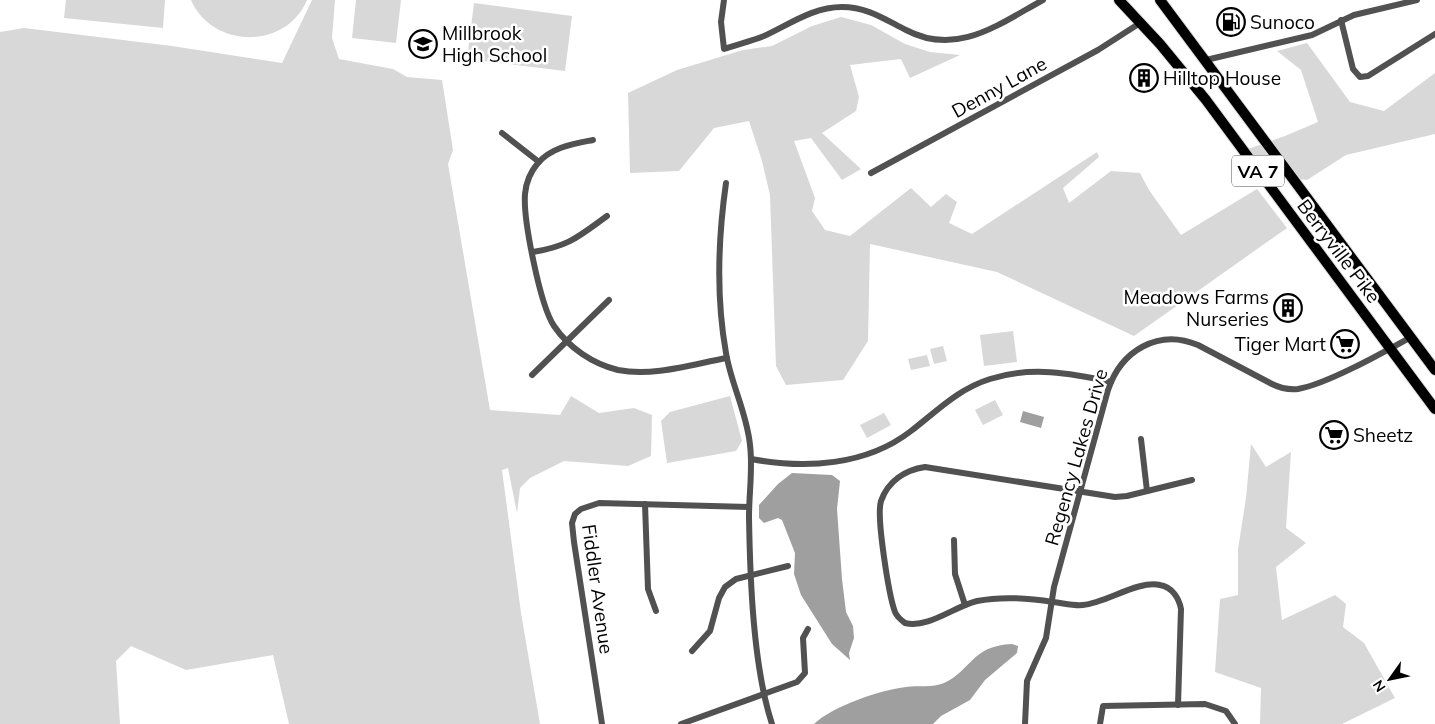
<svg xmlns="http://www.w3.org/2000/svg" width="1435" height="724" viewBox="0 0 1435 724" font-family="Mulish,sans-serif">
<rect width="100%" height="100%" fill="#fff"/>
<g fill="#d8d8d8">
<polygon points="66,0 165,0 163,28 64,18"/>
<path d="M191,0H307C286,50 212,49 191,0Z"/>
<polygon points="312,0 335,0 332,38 339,59 393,69 407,77 442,80 453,150 448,164 490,410 560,415 571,396 599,413 634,408 652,415 651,456 628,466 564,461 530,478 520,488 517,513 508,468 502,470 521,613 540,724 289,724 273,655 186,670 131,646 116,661 120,724 0,724 0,32 24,28 172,46 282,63"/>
<polygon points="356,0 401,0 396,43 352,38"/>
<polygon points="474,3 572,16 565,71 467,59"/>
<polygon points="841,17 871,25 905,44 930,52 960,55 910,78 901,59 850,65 859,97 856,111 822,133 861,169 842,180 811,138 794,141 815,198 812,211 825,230 850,236 911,188 931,207 946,194 957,202 949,223 972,234 1097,152 1099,157 1063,188 1069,203 1111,171 1140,173 1149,190 1181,235 1257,189 1287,228 1134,336 997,272 870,244 868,341 843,380 786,385 776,366 770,195 762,161 749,121 714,128 679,171 630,173 628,93 677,70 743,50 772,46 812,26"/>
<polygon points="1307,43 1350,102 1384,111 1435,73 1435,134 1346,155 1307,180 1265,175 1248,149 1285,136 1318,122 1301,70 1277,51"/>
<polygon points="1013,331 1017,362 984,366 980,335"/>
<polygon points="943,346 947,361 934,364 930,349"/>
<polygon points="927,355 930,366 911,370 908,359"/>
<polygon points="730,396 742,441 736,451 667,463 661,421 670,412"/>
<polygon points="995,400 1003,415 983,425 975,410"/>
<polygon points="884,413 891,425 867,438 860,425"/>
<polygon points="1251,444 1266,467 1291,452 1286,528 1306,543 1276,567 1282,620 1335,595 1346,604 1343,627 1364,643 1395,698 1342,724 1260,724 1261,688 1215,672 1220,599 1238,595 1238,549 1246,498"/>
</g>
<g fill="#9f9f9f">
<polygon points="1023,411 1044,417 1041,428 1020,422"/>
<polygon points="792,473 832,475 840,481 837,509 842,579 846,612 853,626 854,638 849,653 850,660 832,644 801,595 794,574 795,553 782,520 778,518 764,523 759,518 759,505 778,484"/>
<path d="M1012,644L1018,646L1017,653L985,680L970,700L941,716L933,724H814C833,706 880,690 906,687C918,685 932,688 944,683C972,670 971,646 1012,644Z"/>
</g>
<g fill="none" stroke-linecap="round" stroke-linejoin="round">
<defs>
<g id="trunk">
<polyline points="1119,0 1160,44 1206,100 1435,409"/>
<polyline points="1160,0 1435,370"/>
</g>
</defs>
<use href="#trunk" stroke="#dbdbdb" stroke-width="12"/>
<g stroke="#515151" stroke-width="6">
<path d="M724,0L721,22L724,49C738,44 752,41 764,36C790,24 813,7 842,7C867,7 884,19 906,30C957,57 999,24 1043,0"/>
<polyline points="1341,20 1353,69 1360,77 1368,76 1435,34"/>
<polyline points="1206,60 1312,35 1354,15 1417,0"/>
<polyline points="502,133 539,162"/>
<path d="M593,140C573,144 552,147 538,163C531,171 526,183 525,194C523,219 540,305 554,326C569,348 593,364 618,370C654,377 693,364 727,358"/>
<polyline points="871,173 1098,50 1140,23"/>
<path d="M726,183C718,239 716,297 726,353C731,384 747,413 750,445C753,468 749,493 749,517C750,578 753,666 772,724"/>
<path d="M533,252C569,246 578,237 607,216"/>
<polyline points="532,375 609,300"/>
<polyline points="1141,439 1147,491"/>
<path d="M751,459C805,469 866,466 911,431C937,411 958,389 990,379C1030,366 1071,373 1111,382"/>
<polyline points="645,504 648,589 656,611"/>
<polyline points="954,540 955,574 965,605"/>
<polyline points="692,651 710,631 719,598 725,587 736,579 788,566"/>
<path d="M1178,705L1181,609C1179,598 1172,587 1160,585C1138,580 1106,603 1083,605C1073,606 1063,603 1053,602C1028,598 1002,596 977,601C955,606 928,629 905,623C901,620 897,617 895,612C889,596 876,516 881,501C888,481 905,470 925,467L1115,497L1127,496L1192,480"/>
<polyline points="602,724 574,542 572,523 575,514 581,509 599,503 749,507"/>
<polyline points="681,724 797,682 805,673 803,638 808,629"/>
<path d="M1025,724L1027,681L1046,638L1054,587L1108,390C1121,351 1158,328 1198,345L1272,384C1280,388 1288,390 1298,389C1327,384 1384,352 1411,337"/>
<polyline points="1100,724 1103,706 1205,704 1226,711 1235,724"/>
</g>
<use href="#trunk" stroke="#000" stroke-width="10"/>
</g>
<defs>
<symbol id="fuel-ring" viewBox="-11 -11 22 22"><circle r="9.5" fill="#fff" stroke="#000" stroke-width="1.5"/><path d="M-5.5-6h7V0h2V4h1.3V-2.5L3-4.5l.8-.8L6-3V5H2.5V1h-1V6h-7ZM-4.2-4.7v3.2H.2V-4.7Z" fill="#000"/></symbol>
<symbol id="school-ring" viewBox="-11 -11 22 22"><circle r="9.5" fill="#fff" stroke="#000" stroke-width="1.5"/><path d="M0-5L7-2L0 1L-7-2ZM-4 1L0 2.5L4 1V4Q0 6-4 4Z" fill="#000"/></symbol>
<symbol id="building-ring" viewBox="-11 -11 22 22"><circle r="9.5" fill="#fff" stroke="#000" stroke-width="1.5"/><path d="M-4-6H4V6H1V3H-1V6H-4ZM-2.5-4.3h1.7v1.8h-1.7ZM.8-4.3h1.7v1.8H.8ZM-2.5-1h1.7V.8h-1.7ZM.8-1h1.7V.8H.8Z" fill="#000"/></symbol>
<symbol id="supermarket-ring" viewBox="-11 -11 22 22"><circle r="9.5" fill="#fff" stroke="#000" stroke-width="1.5"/><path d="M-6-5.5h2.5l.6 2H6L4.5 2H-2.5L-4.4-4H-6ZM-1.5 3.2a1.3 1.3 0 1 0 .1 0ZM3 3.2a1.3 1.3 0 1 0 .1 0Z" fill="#000"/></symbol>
</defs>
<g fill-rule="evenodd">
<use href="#fuel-ring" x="1215" y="6" width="32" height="32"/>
<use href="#school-ring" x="407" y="28" width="32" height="32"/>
<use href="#building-ring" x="1128" y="62" width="32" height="32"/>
<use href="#building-ring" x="1272" y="292" width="32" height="32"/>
<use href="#supermarket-ring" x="1329" y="328" width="32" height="32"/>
<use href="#supermarket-ring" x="1318" y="419" width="32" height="32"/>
</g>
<g text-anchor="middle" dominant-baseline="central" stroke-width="5" stroke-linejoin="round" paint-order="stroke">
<rect fill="#fff" stroke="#4c4c4c" stroke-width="1" x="1232" y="155.5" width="52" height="31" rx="4"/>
<g font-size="18" font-weight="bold" fill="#000">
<text x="1258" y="171">VA 7</text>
</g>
<g font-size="19" fill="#000" stroke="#fff" text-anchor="start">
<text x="1250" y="22">Sunoco</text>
<text x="442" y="33">Millbrook<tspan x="442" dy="22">High School</tspan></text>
<text x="1163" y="78">Hilltop House</text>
<text x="1269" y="297" text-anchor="end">Meadows Farms<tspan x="1269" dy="22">Nurseries</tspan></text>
<text x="1326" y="344" text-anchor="end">Tiger Mart</text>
<text x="1353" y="435">Sheetz</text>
</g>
<g font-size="19" fill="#000" stroke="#fff">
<text transform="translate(999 87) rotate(-29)">Denny Lane</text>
<text transform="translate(1339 251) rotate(53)">Berryville Pike</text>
<text transform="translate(1076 457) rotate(-74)">Regency Lakes Drive</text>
<text transform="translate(598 589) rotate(82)">Fiddler Avenue</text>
</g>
</g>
<g transform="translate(1390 679) rotate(237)" stroke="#ffffff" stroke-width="4" paint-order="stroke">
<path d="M0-4L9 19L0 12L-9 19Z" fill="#000000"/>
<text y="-8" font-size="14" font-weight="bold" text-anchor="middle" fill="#000000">N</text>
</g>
</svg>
